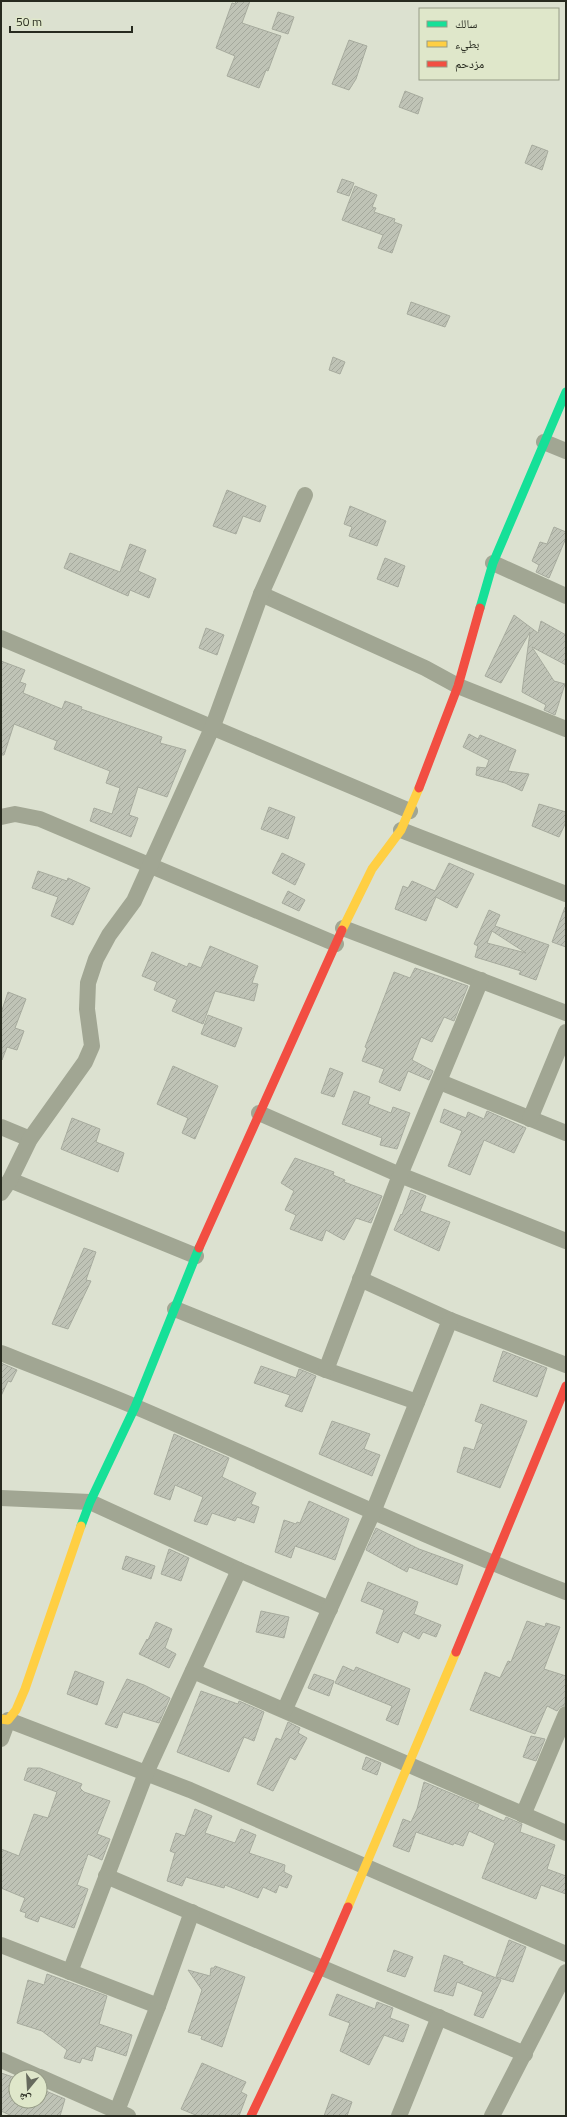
<svg xmlns="http://www.w3.org/2000/svg" width="567" height="2117" viewBox="0 0 567 2117" font-family="'Titillium Web','Noto Naskh Arabic',sans-serif">
<defs>
<pattern id="building-hatch" width="6" height="6" patternUnits="userSpaceOnUse"><rect width="6" height="6" fill="#bfc3b6"/><path d="M-1 1l2-2M0 6l6-6M5 7l2-2" fill="none" stroke="#a4a89c"/></pattern>
</defs>
<rect width="100%" height="100%" fill="#dce1d0"/>
<g fill="url(#building-hatch)" stroke="#a7ab9e" fill-rule="evenodd">
<polygon points="236,1 250,1 242,23 281,36 268,71 266,70 259,88 227,76 235,56 216,48 232,3 235,4"/>
<polygon points="278,12 294,17 288,34 272,29"/>
<polygon points="349,40 367,46 356,79 349,90 332,84"/>
<polygon points="405,91 423,98 418,114 399,107"/>
<polygon points="532,145 548,151 542,170 525,163"/>
<polygon points="342,179 354,183 349,196 337,192"/>
<polygon points="355,186 377,195 372,207 376,208 374,212 395,219 394,222 402,225 392,253 378,248 383,235 342,220"/>
<polygon points="411,302 450,316 445,327 407,314"/>
<polygon points="333,357 345,362 340,374 329,370"/>
<polygon points="227,490 266,506 260,522 243,516 236,534 213,526"/>
<polygon points="350,506 386,521 377,546 349,536 352,527 344,524"/>
<polygon points="554,527 566,532 566,538 549,578 536,572 539,565 532,561 540,542 547,544"/>
<polygon points="130,544 146,550 138,571 156,579 149,598 130,590 128,596 64,568 70,553 120,572"/>
<polygon points="385,558 405,566 398,587 377,579"/>
<polygon points="514,615 538,633 541,621 566,635 566,665 532,647 554,681 565,684 555,715 544,710 546,705 522,692 530,632 501,683 485,676"/>
<polygon points="206,628 224,635 217,655 199,648"/>
<polygon points="1,661 25,670 20,682 26,684 23,693 62,709 65,701 82,707 81,709 162,737 160,743 186,750 167,797 138,787 129,815 138,818 131,837 90,821 94,808 112,814 120,788 106,783 110,771 54,749 57,741 14,724 4,755 1,755"/>
<polygon points="469,734 478,739 480,735 516,750 508,771 529,774 522,791 505,783 476,775 477,767 486,768 489,760 463,747"/>
<polygon points="539,804 566,812 566,822 559,837 532,826"/>
<polygon points="269,807 295,817 288,839 261,829"/>
<polygon points="282,853 305,864 295,885 272,873"/>
<polygon points="449,863 474,874 457,908 436,897 426,921 395,909 403,886 408,888 412,881 435,891"/>
<polygon points="38,871 67,881 68,878 90,888 73,925 51,916 58,897 32,888"/>
<polygon points="288,891 305,900 299,911 282,903"/>
<polygon points="565,907 566,907 566,947 552,942"/>
<path d="M489,910L500,915L495,926L549,945L536,980L519,974L521,971L475,957L478,946L474,944ZM492,931L526,953L487,943Z"/>
<polygon points="210,946 258,966 252,983 258,984 254,1001 215,991 203,1024 172,1011 177,1000 154,990 157,982 142,976 152,952 187,967 189,963 201,968"/>
<polygon points="415,968 468,986 454,1021 444,1017 432,1042 421,1037 412,1060 433,1071 429,1080 408,1071 400,1091 379,1082 384,1069 362,1061 367,1048 365,1047 394,972 410,978"/>
<polygon points="8,992 26,999 15,1028 24,1031 17,1050 7,1047 2,1060 1,1013"/>
<polygon points="208,1015 242,1028 235,1047 201,1034"/>
<polygon points="173,1066 218,1086 195,1139 182,1133 188,1118 157,1104"/>
<polygon points="330,1068 343,1073 334,1097 321,1093"/>
<polygon points="354,1091 370,1097 368,1104 391,1113 393,1107 410,1113 397,1149 380,1145 382,1138 342,1124"/>
<polygon points="444,1109 466,1118 468,1112 484,1119 487,1111 526,1128 514,1153 484,1140 470,1175 448,1166 462,1131 440,1122"/>
<polygon points="72,1118 100,1129 96,1142 124,1153 118,1172 61,1149"/>
<polygon points="295,1158 334,1172 333,1175 345,1180 344,1182 382,1196 371,1223 356,1218 344,1240 326,1230 322,1241 290,1229 296,1215 285,1210 294,1191 281,1183"/>
<polygon points="411,1190 426,1196 420,1211 450,1222 439,1251 394,1230 401,1214 402,1215"/>
<polygon points="84,1248 96,1252 86,1280 91,1281 68,1329 52,1324"/>
<polygon points="503,1351 547,1368 537,1397 493,1381"/>
<polygon points="1,1363 17,1370 11,1382 8,1381 1,1396"/>
<polygon points="261,1366 296,1378 299,1369 316,1376 302,1412 285,1406 290,1395 254,1383"/>
<polygon points="481,1404 527,1421 500,1488 457,1472 464,1447 474,1450 483,1424 475,1421"/>
<polygon points="332,1421 370,1434 364,1449 380,1455 372,1476 319,1454"/>
<polygon points="174,1434 229,1458 222,1477 256,1493 251,1504 259,1507 254,1523 237,1517 235,1521 212,1513 207,1525 194,1521 203,1497 175,1485 170,1500 154,1494"/>
<polygon points="309,1501 349,1519 335,1560 295,1546 291,1558 275,1552 284,1520 296,1524 297,1522 300,1523"/>
<polygon points="376,1528 419,1549 463,1565 457,1585 409,1567 407,1572 366,1550"/>
<polygon points="169,1549 189,1558 181,1581 161,1574"/>
<polygon points="126,1556 155,1566 151,1579 122,1569"/>
<polygon points="368,1582 418,1602 414,1614 441,1625 436,1637 423,1632 419,1639 403,1631 398,1643 376,1633 384,1610 361,1601"/>
<polygon points="261,1611 289,1617 284,1638 256,1632"/>
<polygon points="527,1621 545,1627 546,1623 560,1627 544,1669 566,1676 565,1705 560,1707 557,1711 547,1706 535,1734 470,1710 485,1672 500,1678 508,1661 511,1662"/>
<polygon points="156,1622 172,1629 165,1648 176,1654 169,1668 139,1654 147,1639 148,1640"/>
<polygon points="343,1666 354,1671 356,1667 410,1689 398,1725 386,1720 392,1706 335,1683"/>
<polygon points="75,1671 104,1682 97,1705 67,1694"/>
<polygon points="314,1674 334,1681 329,1696 308,1688"/>
<polygon points="127,1679 144,1685 170,1698 159,1723 123,1712 117,1728 105,1724"/>
<polygon points="201,1691 238,1704 239,1701 264,1712 254,1741 244,1737 229,1772 177,1752"/>
<polygon points="288,1722 300,1728 298,1733 307,1738 295,1760 290,1757 273,1791 257,1784 276,1738 281,1740"/>
<polygon points="531,1736 545,1739 536,1761 523,1757"/>
<polygon points="366,1757 381,1763 377,1775 362,1769"/>
<polygon points="28,1768 40,1768 82,1784 80,1788 84,1792 110,1801 97,1834 110,1839 102,1860 88,1854 77,1885 88,1889 74,1928 40,1916 38,1922 25,1917 26,1913 20,1911 25,1898 1,1888 1,1849 19,1856 34,1814 48,1818 57,1792 24,1780"/>
<polygon points="424,1782 479,1805 477,1809 504,1821 506,1817 522,1824 520,1832 555,1845 547,1869 566,1876 566,1894 541,1885 536,1899 482,1878 495,1843 469,1831 463,1846 454,1843 453,1845 416,1832 409,1852 393,1846 403,1819 411,1822 417,1809"/>
<polygon points="195,1809 212,1816 205,1833 235,1843 241,1829 256,1835 249,1853 285,1865 284,1872 292,1876 287,1888 279,1885 276,1893 263,1887 258,1898 225,1885 224,1888 186,1877 182,1886 167,1881 175,1853 170,1851 176,1833 185,1836"/>
<polygon points="509,1940 526,1947 513,1982 496,1977"/>
<polygon points="394,1950 413,1957 405,1977 387,1971"/>
<polygon points="444,1955 463,1962 462,1964 501,1980 483,2018 474,2015 483,1992 457,1982 453,1996 434,1991"/>
<polygon points="215,1966 245,1977 222,2047 201,2039 202,2036 188,2032 202,1990 188,1970 210,1976 211,1968 214,1968"/>
<polygon points="47,1974 107,1996 99,2024 132,2035 126,2056 96,2046 92,2061 82,2058 80,2063 64,2058 67,2050 42,2031 17,2023 28,1980 44,1985"/>
<polygon points="337,1994 375,2009 377,2002 393,2008 390,2018 409,2025 403,2042 384,2035 369,2065 340,2051 350,2023 329,2015"/>
<polygon points="202,2063 246,2082 241,2092 247,2095 239,2116 198,2116 181,2109"/>
<polygon points="1,2073 16,2078 16,2101 40,2101 41,2089 65,2099 60,2116 12,2116 1,2111"/>
<polygon points="332,2094 352,2102 347,2116 324,2116"/>
</g>
<g fill="none" stroke-linecap="round" stroke-linejoin="round">
<g stroke="#a1a693" stroke-width="16">
<polyline points="544,442 566,451"/>
<polyline points="493,563 566,596"/>
<polyline points="261,594 425,668 458,686 566,729"/>
<polyline points="1,638 410,811"/>
<polyline points="1,817 15,814 40,819 336,944"/>
<polyline points="401,830 566,894"/>
<polyline points="343,928 566,1013"/>
<polyline points="440,1082 566,1133"/>
<polyline points="259,1113 400,1175 566,1241"/>
<polyline points="530,1119 566,1032"/>
<polyline points="1,1127 30,1139"/>
<polyline points="10,1180 196,1256"/>
<polyline points="1,1193 10,1180 30,1139 85,1062 92,1046 87,1009 88,983 96,959 109,935 134,901 213,726 261,594 305,495"/>
<polyline points="360,1279 450,1320 566,1365"/>
<polyline points="175,1309 326,1370 417,1402"/>
<path d="M1,1353C46,1371 91,1388 136,1407C279,1468 420,1536 566,1592"/>
<polyline points="326,1370 400,1175 481,980"/>
<polyline points="1,1498 90,1502 239,1570 330,1609"/>
<polyline points="193,1671 566,1833"/>
<polyline points="285,1709 373,1512 450,1320"/>
<polyline points="1,1739 8,1720 190,1790 566,1954"/>
<polyline points="523,1815 566,1714"/>
<polyline points="106,1876 525,2054"/>
<polyline points="1,1945 158,2006"/>
<polyline points="70,1972 146,1773 239,1570"/>
<polyline points="1,2060 39,2077"/>
<polyline points="40,2077 128,2116"/>
<polyline points="115,2116 158,2006 192,1912"/>
<polyline points="399,2116 439,2017"/>
<polyline points="492,2116 566,1972"/>
</g>
<g stroke="#16e098" stroke-width="9">
<polyline points="480,608 493,563 566,392"/>
<polyline points="81,1526 90,1502 135,1407 199,1248"/>
</g>
<g stroke="#ffcf43" stroke-width="9">
<polyline points="342,930 372,869 401,830 419,788"/>
<polyline points="1,1719 8,1720 16,1710 25,1689 81,1526"/>
<polyline points="348,1907 456,1652"/>
</g>
<g stroke="#f24e42" stroke-width="9">
<polyline points="419,788 458,686 480,608"/>
<polyline points="199,1248 342,930"/>
<polyline points="456,1652 566,1386"/>
<polyline points="251,2116 322,1967 348,1907"/>
</g>
</g>
<rect width="567" height="2117" fill="none" stroke="#272a1f" stroke-width="4"/>
<rect x="419" y="8" width="140" height="72" fill="#dfe7ca" stroke="#959b86"/>
<rect x="427" y="21" width="20" height="6" fill="#16e098" stroke="#959b86"/>
<text x="455" y="28" font-size="12" fill="#272a1f">سالك</text>
<rect x="427" y="41" width="20" height="6" fill="#ffcf43" stroke="#959b86"/>
<text x="455" y="48" font-size="12" fill="#272a1f">بطيء</text>
<rect x="427" y="61" width="20" height="6" fill="#f24e42" stroke="#959b86"/>
<text x="455" y="68" font-size="12" fill="#272a1f">مزدحم</text>
<g transform="translate(28 2089) rotate(198)"><circle r="19" fill="#dfe7ca" stroke="#959b86"/>
<path d="M0-3L7 15L0 10L-7 15Z" fill="#666a5d"/>
<text y="-6" font-size="11" font-weight="bold" text-anchor="middle" fill="#272a1f">ش</text>
</g>
<path d="M10 26v6h122v-6" fill="none" stroke="#272a1f" stroke-width="2"/>
<text x="16" y="26" font-size="12" fill="#272a1f" stroke="#dfe7ca" stroke-width="3" paint-order="stroke">50 m</text>
</svg>
